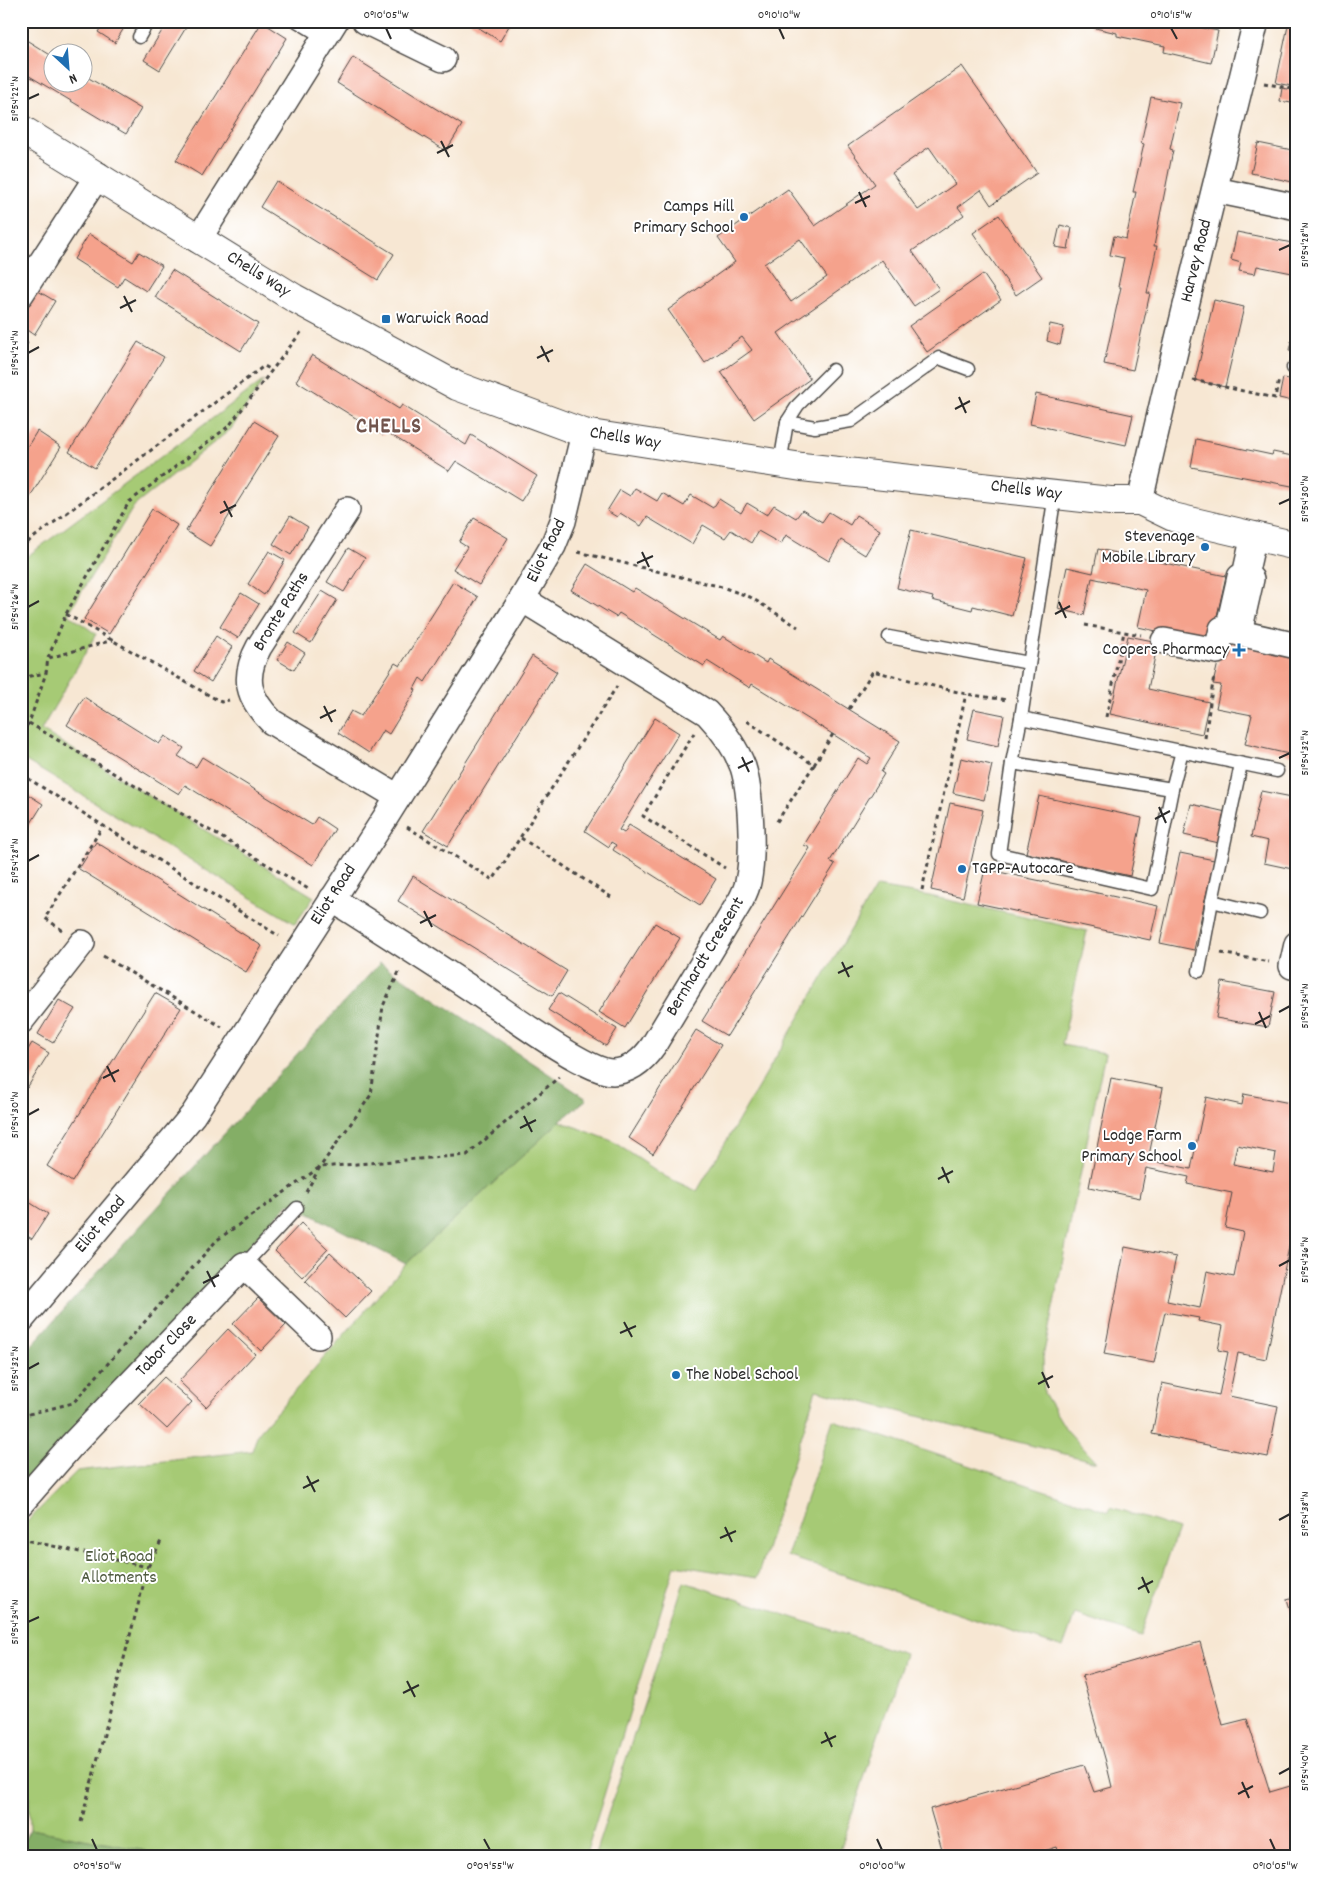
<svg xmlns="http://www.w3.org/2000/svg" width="1318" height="1878" viewBox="0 0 1318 1878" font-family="Dekko,sans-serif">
<rect width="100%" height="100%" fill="#fff"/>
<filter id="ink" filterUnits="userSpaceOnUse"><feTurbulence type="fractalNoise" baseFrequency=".02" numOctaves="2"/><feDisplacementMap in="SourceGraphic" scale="10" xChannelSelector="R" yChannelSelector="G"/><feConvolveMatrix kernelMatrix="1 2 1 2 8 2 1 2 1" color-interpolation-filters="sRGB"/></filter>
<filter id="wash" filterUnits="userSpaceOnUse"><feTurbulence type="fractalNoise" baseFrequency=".0096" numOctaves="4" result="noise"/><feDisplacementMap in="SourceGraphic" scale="20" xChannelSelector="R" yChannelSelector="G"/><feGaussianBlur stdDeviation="1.12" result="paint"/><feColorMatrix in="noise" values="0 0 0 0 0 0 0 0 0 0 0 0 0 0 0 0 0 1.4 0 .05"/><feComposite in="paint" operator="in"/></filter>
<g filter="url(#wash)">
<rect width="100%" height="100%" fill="#f7e7d3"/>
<g fill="#a6ca74" stroke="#687a50">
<polygon points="264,380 231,429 134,506 68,614 96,634 41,730 314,897 295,924 21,758 21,561"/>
<polygon points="876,887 925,895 1087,931 1062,1045 1105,1053 1043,1357 1044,1393 1066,1429 1096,1462 816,1390 757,1578 675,1565 585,1857 170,1857 141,1850 30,1829 26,1699 21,1666 21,1528 77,1471 252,1451 258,1433 406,1264 560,1121 612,1141 666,1177 697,1191"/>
<polygon points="833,1420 1109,1512 1111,1507 1178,1529 1141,1636 1075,1614 1063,1648 787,1556"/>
<polygon points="684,1582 905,1654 838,1857 594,1857"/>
</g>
<g fill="#84ae66" stroke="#586c48">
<polygon points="380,963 587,1099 560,1121 406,1264 289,1203 81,1429 21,1488 21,1357"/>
<polygon points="30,1829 141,1850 170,1857 21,1857 21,1846"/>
</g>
<g id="blocks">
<g fill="#f5a28c" fill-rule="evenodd">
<polygon points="105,21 128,21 115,43 98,32"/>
<polygon points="168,21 190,21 160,70 144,60"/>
<polygon points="468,21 512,21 500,41"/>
<polygon points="1092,21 1171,21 1218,31 1211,63 1164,52 1165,46 1117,36 1117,33 1091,27"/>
<polygon points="1289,21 1297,21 1297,87 1276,83"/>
<polygon points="262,22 287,38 202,176 176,160"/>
<polygon points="21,25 28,29 23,38 52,56 52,82 82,82 82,74 141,109 126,134 21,71"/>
<polygon points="353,57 462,125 446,151 337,83"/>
<path d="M962,66L1037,173L991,205L981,190L958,207L964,215L912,251L939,289L914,306L882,260L778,333L810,379L754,419L721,372L752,350L742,337L705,363L668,310L735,262L718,238L788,189L815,226L875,184L848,146ZM929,147L955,184L918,210L892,173ZM800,239L827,277L791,302L764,264Z"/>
<polygon points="1282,88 1297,91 1297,104 1280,101"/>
<polygon points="1151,97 1180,103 1170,149 1173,150 1154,246 1157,246 1147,293 1150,293 1133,370 1104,364 1121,287 1118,287 1124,258 1110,255 1114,236 1126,239 1136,192 1133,192 1144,144 1141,143"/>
<polygon points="1258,143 1297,151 1297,183 1251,173"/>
<polygon points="276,181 394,254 378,280 260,207"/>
<polygon points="21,193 28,197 21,208"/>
<polygon points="999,215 1042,277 1016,295 973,233"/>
<polygon points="1060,225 1072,228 1068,249 1055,247"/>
<polygon points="1237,232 1297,244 1297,274 1257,266 1255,274 1239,271 1241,263 1231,260"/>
<polygon points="89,234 133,262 139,252 162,266 146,291 124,277 118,287 74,259"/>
<polygon points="172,270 258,324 241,351 155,297"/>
<polygon points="983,274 1001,300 927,352 909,326"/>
<polygon points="38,291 55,301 34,335 21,326 21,317"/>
<polygon points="1214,300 1244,307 1225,387 1195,380"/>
<polygon points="1050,324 1064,327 1060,345 1047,341"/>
<polygon points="1294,329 1297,329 1297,351 1289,350"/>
<polygon points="21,338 28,343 21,354"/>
<polygon points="138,342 164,357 95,468 69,452"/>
<polygon points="312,355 399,409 402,405 466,445 471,435 537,476 521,501 456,461 449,471 385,431 383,435 296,381"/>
<polygon points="1283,378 1297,381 1297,402 1279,398"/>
<polygon points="1036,394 1133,415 1126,445 1030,424"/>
<polygon points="254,421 279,436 210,546 186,531"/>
<polygon points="37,431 61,447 21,511 21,457"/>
<polygon points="1196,439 1272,455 1273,452 1297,457 1297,487 1191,467"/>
<polygon points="635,488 657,501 662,493 684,506 691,495 713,508 719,499 741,513 747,503 767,515 774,505 796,518 802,510 822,522 829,512 850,525 856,515 880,530 865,555 841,540 829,561 786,535 781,544 758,531 751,543 731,530 725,538 703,525 692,544 647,517 641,526 620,513 617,517 607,511 620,490 630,496"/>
<polygon points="152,509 177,525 109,634 84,619"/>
<polygon points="290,516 308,527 291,555 273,544"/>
<polygon points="474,518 508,538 479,585 453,569 467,547 459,542"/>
<polygon points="911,530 1027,558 1012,616 973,606 972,610 932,600 933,597 897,588"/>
<polygon points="348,548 365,558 344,592 327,582"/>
<polygon points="1098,549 1226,576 1211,643 1138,627 1146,590 1092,578 1084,615 1058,609 1067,567 1093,573"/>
<polygon points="269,551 285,560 264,595 248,584"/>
<polygon points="587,564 632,592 635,588 720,640 723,636 766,663 768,659 900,741 881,772 884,774 830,861 835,864 727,1036 702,1021 810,848 804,845 858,758 867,764 871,758 752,684 750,688 707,661 704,666 619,613 616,617 571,590"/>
<polygon points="453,582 478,597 425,682 420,678 414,689 416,690 389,734 383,730 369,753 338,733 351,711 361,716 395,663 400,666"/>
<polygon points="322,591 337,600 311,643 295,633"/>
<polygon points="241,593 259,604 238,638 220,627"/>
<polygon points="216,636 232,647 211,682 194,671"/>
<polygon points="1128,636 1158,642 1148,689 1209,702 1202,734 1110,714"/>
<polygon points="1223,641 1297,656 1297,756 1245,744 1252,715 1216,708 1221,685 1213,684"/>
<polygon points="288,642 305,653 294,670 277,660"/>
<polygon points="532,656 557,672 448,846 423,831"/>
<polygon points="84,697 159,744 165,736 184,748 178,756 196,767 202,757 312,825 317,817 335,829 313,865 185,785 179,794 67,725"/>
<polygon points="974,709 1004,715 998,746 967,739"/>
<polygon points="655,718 679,733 619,830 624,833 629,825 716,879 700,905 613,850 616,845 611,842 609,847 585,831"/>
<polygon points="961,758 992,765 984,800 953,793"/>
<polygon points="21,790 43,804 21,839"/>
<polygon points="1261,791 1297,798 1297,870 1264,863 1268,841 1251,837"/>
<polygon points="1039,796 1142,818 1130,876 1026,853"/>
<polygon points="950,803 983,810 963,897 931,890"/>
<polygon points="1191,804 1226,812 1219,843 1184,835"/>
<polygon points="96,842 262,946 246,972 79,869"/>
<polygon points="1180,853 1214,860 1194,950 1160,943"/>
<polygon points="985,869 1158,906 1150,940 977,903"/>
<polygon points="413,876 567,971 552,996 398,901"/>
<polygon points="655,923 680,938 625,1028 599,1012"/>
<polygon points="1222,982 1275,992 1268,1027 1216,1018"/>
<polygon points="155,993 181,1008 72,1182 47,1166"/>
<polygon points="559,993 617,1029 606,1046 548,1010"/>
<polygon points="59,1000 75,1009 53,1043 38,1034"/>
<polygon points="696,1030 721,1045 653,1154 629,1138"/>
<polygon points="32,1043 49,1053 27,1088 21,1084 21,1061"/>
<path d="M1111,1078L1163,1088L1148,1160L1191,1169L1206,1097L1242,1105L1244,1094L1295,1104L1297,1099V1208L1266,1359L1238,1353L1229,1396L1278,1406L1268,1457L1152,1434L1162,1383L1219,1395L1228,1352L1218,1350L1223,1326L1198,1321L1199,1318L1165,1312L1154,1363L1104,1354L1125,1247L1176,1257L1167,1301L1200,1308L1207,1271L1234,1277L1243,1232L1225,1228L1232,1193L1187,1184L1189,1177L1146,1168L1140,1198L1089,1187ZM1237,1145L1276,1153L1273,1172L1233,1164Z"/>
<polygon points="21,1197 48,1214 32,1239 21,1232"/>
<polygon points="301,1223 328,1249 302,1277 275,1251"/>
<polygon points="330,1253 371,1291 345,1318 305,1280"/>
<polygon points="258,1298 286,1325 261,1351 233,1324"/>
<polygon points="228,1329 255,1354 206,1407 179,1381"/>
<polygon points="164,1377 192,1402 167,1429 139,1403"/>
<polygon points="1297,1596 1297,1629 1296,1629 1287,1599"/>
<polygon points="1200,1642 1223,1725 1247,1719 1270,1792 1297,1784 1297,1857 1201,1857 1200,1853 1187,1857 1060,1857 1057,1847 1024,1857 944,1857 930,1809 1084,1765 1094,1792 1112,1787 1106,1762 1082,1676"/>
</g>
</g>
</g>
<g filter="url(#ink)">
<use href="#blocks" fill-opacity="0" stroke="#4a4744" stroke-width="1"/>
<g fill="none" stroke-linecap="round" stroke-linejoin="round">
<defs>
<g id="lane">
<polyline points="297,21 325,38"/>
<polyline points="139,37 148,21"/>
<polyline points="1293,368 1297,369"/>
<polyline points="787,422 815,427 851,421 939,358 968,369"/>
<polyline points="780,464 787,422 798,405 833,370"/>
<polyline points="1055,494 1021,718 1277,771"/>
<polyline points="889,637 1029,663"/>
<polygon points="1012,763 1172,789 1152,889 999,854"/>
<polyline points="1012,763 1021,718"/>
<polyline points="1172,789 1182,751"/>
<polyline points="1212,901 1260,913"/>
<polyline points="1199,971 1212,901 1241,764"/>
<polyline points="244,1265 297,1208"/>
</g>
<g id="street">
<polyline points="365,21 443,59"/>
<polyline points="1215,190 1297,207"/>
<polyline points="198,240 335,21"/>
<polyline points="21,294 98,175"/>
<path d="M1140,501C1176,340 1217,181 1256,21"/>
<path d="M347,510L259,647C242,678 248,698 272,722L398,797"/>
<polyline points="1246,571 1254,535"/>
<polyline points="1228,630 1240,577 1251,579 1239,632"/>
<polyline points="1164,641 1217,651 1222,629 1297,646"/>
<path d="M332,899C379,929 426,959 473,990C499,1007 586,1073 613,1072C631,1071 644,1059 653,1046L741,900C744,894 747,888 748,882C754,857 751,792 743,767C735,746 722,729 707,713L522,599"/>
<polyline points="1292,966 1297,944"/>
<polyline points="21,1021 82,943"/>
<polyline points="21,1320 193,1115 387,815 522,599 553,546 563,521 584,433"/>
<polyline points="21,1503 71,1446 244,1265 318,1336"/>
</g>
<polyline id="secondary" points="21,129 294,298 457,386 584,433 802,467 1110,501 1140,501 1173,517 1297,546"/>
</defs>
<use href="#lane" stroke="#4a4744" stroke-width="15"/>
<use href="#street" stroke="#4a4744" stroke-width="28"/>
<use href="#secondary" stroke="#4a4744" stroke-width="30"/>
<g stroke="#4a4744" stroke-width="3" stroke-dasharray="4 4" stroke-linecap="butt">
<polyline points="1264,83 1297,90"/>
<polyline points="1193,380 1275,398 1279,379"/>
<polyline points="21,547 264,366 272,370"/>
<polyline points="578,552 722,587 750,597 798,627"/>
<polyline points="66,614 221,702 229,700"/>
<polyline points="1085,625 1141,635"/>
<polyline points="49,658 113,640"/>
<polyline points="21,678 45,673"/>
<polyline points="849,709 873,671 966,694 1007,700"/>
<polyline points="1106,717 1124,632"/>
<polyline points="747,721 814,765 776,823"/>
<polyline points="29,723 310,890"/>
<polyline points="21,732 29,723 46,673 48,658 66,614 129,502 229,426 302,331"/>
<polyline points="694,733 643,816 725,868"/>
<polyline points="1205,738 1214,675"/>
<polyline points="814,765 833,734"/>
<polyline points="21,774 279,936"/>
<polyline points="407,827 493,880 617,686"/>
<polyline points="521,838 611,897"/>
<polyline points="922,890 966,694"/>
<polyline points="62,930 45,918 103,826"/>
<polyline points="1221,953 1269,962"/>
<polyline points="103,956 222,1027"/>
<polyline points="306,1192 320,1167 371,1095 383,1006 400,970"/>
<polyline points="21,1416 73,1403 217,1240 320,1167 467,1155 559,1077"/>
<polyline points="21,1539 148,1567"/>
<polyline points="81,1822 148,1567 161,1541"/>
</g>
<use href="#lane" stroke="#fff" stroke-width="12"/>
<use href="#street" stroke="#fff" stroke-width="25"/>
<use href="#secondary" stroke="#fff" stroke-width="28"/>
</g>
</g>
<path fill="none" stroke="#2b2b2b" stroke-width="2" d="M386,28L391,39M779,28L784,39M1171,28L1177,39M28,99L39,94M441,141L449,157M437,153L453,145M859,192L866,207M855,203L870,196M1279,250L1290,245M124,296L132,312M120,308L136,300M541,346L549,362M28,353L39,347M537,358L553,350M959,397L966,413M955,409L970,401M224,501L232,517M1279,504L1290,499M220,513L236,505M642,552L649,567M637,563L653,556M1059,602L1066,618M28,607L39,601M1055,614L1070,606M324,706L332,722M320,718L336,710M742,757L749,772M1279,758L1290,753M738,768L753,761M1159,807L1166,823M1155,819L1170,811M28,861L39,855M424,911L432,927M420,923L436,915M842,962L849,977M838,973L853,966M1259,1012L1266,1028M1279,1012L1290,1006M1255,1024L1270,1016M107,1066L115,1082M103,1078L119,1070M28,1115L39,1109M524,1116L532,1132M520,1128L536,1120M942,1167L949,1183M938,1179L953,1171M1279,1266L1290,1260M207,1271L215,1287M203,1283L219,1275M624,1322L632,1337M620,1333L636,1326M28,1369L39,1363M1042,1372L1049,1388M1038,1384L1053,1376M307,1476L315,1492M303,1488L319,1480M1279,1520L1290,1514M725,1527L732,1542M720,1538L736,1531M1142,1577L1149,1593M1138,1589L1153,1581M28,1622L39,1617M407,1681L415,1697M403,1693L419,1685M825,1732L832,1747M821,1743L836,1736M1279,1774L1290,1768M1242,1782L1249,1798M1238,1794L1253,1786M92,1839L97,1850M484,1839L490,1850M877,1839L882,1850M1270,1839L1275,1850"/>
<g fill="#1f6fb2" stroke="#fff" stroke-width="2">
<circle cx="744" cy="217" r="5"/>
<rect x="381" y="314" width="10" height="10" rx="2.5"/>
<circle cx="1205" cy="547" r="5"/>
<path d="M1236.5 642.5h5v5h5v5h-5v5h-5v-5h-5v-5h5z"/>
<circle cx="962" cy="869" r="5"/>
<circle cx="1192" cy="1146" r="5"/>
<circle cx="676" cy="1375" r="5"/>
</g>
<g text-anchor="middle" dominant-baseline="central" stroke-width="4" stroke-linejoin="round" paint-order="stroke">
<g font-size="18" fill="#2b2b2b" stroke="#fff" text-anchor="end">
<text x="734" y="207">Camps Hill<tspan x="734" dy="21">Primary School</tspan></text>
<text x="396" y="319" text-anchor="start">Warwick Road</text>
<text x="1195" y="537">Stevenage<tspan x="1195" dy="21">Mobile Library</tspan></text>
<text x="1229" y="650">Coopers Pharmacy</text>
<text x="972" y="869" text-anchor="start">TGPP-Autocare</text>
<text x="1182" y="1136">Lodge Farm<tspan x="1182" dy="21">Primary School</tspan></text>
<text x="686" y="1375" text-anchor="start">The Nobel School</text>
</g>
<g font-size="18" fill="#2b2b2b" stroke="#fff">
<text transform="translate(1197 261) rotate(-76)">Harvey Road</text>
<text transform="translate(258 275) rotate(32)">Chells Way</text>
<text transform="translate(625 439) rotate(9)">Chells Way</text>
<text transform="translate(1026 491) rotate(7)">Chells Way</text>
<text transform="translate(547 551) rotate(-64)">Eliot Road</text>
<text transform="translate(282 612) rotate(-58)">Bronte Paths</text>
<text transform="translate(334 895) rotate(-57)">Eliot Road</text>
<text transform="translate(706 957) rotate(-59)">Bernhardt Crescent</text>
<text transform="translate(101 1225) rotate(-50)">Eliot Road</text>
<text transform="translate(167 1346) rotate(-46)">Tabor Close</text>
</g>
<g font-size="18" fill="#505b41" stroke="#fff">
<text x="119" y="1557">Eliot Road<tspan x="119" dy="21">Allotments</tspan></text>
</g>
<g font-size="22" font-weight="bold" letter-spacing="1" fill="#72554d" stroke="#fff">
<text x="389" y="427">CHELLS</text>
</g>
</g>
<rect width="1318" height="1878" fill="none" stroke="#fff" stroke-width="55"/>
<g transform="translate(68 68) rotate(154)"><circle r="24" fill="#ffffff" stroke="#aaaaaa"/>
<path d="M0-4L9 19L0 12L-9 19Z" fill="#1f6fb2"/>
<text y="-8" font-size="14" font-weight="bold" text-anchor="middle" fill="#2b2b2b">N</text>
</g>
<rect x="28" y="28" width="1262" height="1822" fill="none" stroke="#2b2b2b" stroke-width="2"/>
<g font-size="12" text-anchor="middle" fill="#2b2b2b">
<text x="386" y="18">0°10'05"W</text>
<text x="779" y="18">0°10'10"W</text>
<text x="1171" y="18">0°10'15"W</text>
<text transform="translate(14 99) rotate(-90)" y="4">51°54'22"N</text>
<text transform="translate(1304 245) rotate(-90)" y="4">51°54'28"N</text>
<text transform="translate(14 353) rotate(-90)" y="4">51°54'24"N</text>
<text transform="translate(1304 499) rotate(-90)" y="4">51°54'30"N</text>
<text transform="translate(14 607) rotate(-90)" y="4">51°54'26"N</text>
<text transform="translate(1304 753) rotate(-90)" y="4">51°54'32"N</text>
<text transform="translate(14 861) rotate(-90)" y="4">51°54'28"N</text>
<text transform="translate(1304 1006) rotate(-90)" y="4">51°54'34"N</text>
<text transform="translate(14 1115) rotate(-90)" y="4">51°54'30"N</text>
<text transform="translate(1304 1260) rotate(-90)" y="4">51°54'36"N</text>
<text transform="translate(14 1369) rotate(-90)" y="4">51°54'32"N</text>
<text transform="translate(1304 1514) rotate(-90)" y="4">51°54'38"N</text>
<text transform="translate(14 1622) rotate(-90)" y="4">51°54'34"N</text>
<text transform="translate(1304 1768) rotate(-90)" y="4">51°54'40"N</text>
<text x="97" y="1869">0°09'50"W</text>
<text x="490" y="1869">0°09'55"W</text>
<text x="882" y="1869">0°10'00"W</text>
<text x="1275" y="1869">0°10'05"W</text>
</g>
</svg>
